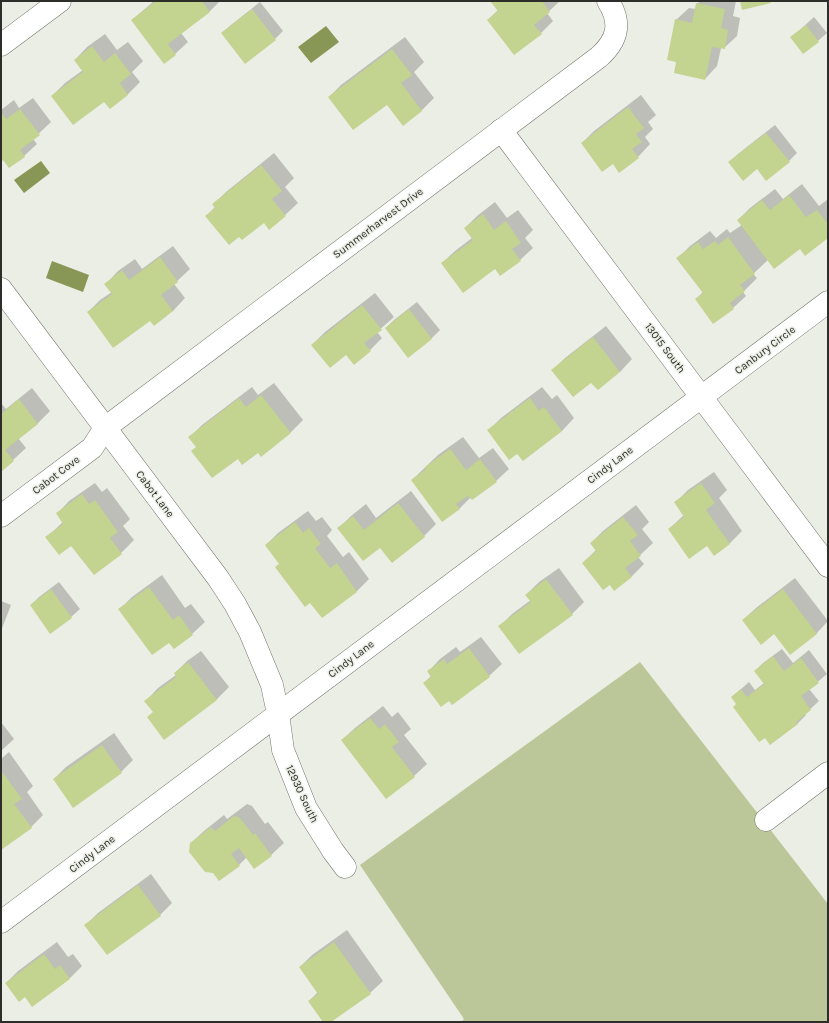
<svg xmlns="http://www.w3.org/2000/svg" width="829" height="1023" viewBox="0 0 829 1023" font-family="Karla,sans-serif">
<rect width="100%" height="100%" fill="#ebeee5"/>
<polygon fill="#bbc798" points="640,662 828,904 828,1022 461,1022 464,1019 360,865"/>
<g fill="#889656">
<polygon points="326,26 339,42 311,63 298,47"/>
<polygon points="41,161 50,173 24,193 14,180"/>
<polygon points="52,261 89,275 83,292 46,278"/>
</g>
<g fill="#0003">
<polygon points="154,1 220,1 210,11 181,33 188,42 175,54 132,20"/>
<polygon points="491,1 560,1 547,13 553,21 541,33 488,20 498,10"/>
<polygon points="700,1 736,1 733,16 740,18 737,36 724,48 721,48 717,66 705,79 678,61 676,20 689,8 696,9 697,4"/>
<polygon points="260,2 283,31 275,39 222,33 231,25"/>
<polygon points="814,17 827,33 804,53 791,38"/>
<polygon points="105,34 117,50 128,42 143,61 132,72 140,82 128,94 110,107 105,100 52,96 65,83 83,70 75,60 87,47"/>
<polygon points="405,37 424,62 414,72 434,98 421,111 387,103 329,97 341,85"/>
<polygon points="641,95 656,115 648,122 653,129 645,137 650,144 638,157 613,162 582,143 594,131"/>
<polygon points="33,98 51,122 33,139 37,144 24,156 3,159 1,160 1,110 14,100 19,108"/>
<polygon points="775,125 797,153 789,161 758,168 730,162 738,154"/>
<polygon points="274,153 294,178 285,187 298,203 285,215 264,222 206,216 215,207 213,205 226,192"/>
<polygon points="802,184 819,206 828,199 828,236 768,260 753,274 757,278 743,292 746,296 733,308 696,299 703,292 678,258 690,246 710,231 716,238 727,229 730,233 742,225 738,220 750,208 775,189 783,199"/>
<polygon points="495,202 507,218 518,210 533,230 525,238 533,248 520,260 495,268 442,263 455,251 472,238 465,228 477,216"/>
<polygon points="173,246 190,269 174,284 185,298 173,311 150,320 88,312 100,300 112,292 106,284 118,271 135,259 142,269"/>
<polygon points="375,293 394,317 377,332 382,338 370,350 347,354 312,345 325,332"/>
<polygon points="417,302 440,330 432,338 408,357 386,328 394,320"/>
<polygon points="606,326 632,359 620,372 553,370 565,358"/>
<polygon points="274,383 303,420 291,432 261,455 258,452 238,457 197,447 190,437 202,425 252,387 258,395"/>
<polygon points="542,387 552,399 557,395 574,418 562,431 523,460 517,452 488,431 501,418"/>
<polygon points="32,388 50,411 38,423 18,438 26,448 1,471 1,403 6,409"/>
<polygon points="463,437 479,458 493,448 509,469 496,481 472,499 471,497 459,509 412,480 438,455"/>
<polygon points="714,472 727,490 719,498 742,531 730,543 714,554 707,545 669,529 684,515 675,503 688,490"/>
<polygon points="95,483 102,492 107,488 130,519 123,526 134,540 121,553 94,573 72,544 47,537 63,522 57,514 69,501"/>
<polygon points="411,491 436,524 424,536 380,546 339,528 351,516 366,504 376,518"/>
<polygon points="636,505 649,522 642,529 653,543 638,557 644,564 632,576 614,590 610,584 583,563 596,550 591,543 603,531"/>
<polygon points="308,511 316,521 322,517 332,530 327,536 343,557 349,552 369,579 357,591 322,617 266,545 278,533"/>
<polygon points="559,568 584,602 572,614 500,626 512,614 531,600 526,595 539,582"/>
<polygon points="162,575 185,608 191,604 205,622 192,634 169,641 120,609 132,597"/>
<polygon points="795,578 828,621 816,634 743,620 756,608"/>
<polygon points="59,582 80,609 71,617 31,605 39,597"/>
<polygon points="1,601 11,605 1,631"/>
<polygon points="481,637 502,664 489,676 450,700 424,683 431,676 428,672 440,659 456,647 460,652"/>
<polygon points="782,649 793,663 809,650 827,674 809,689 819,701 805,714 806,715 797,724 737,704 732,697 749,682 755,690 764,683 755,671 763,663"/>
<polygon points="201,651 229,687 216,700 146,701 158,688 176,675 175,673 187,661"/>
<polygon points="383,706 392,717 398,712 411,729 404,735 427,764 414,776 386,797 342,740 355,728"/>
<polygon points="1,722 14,739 1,751"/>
<polygon points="114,733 133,760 121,772 54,779 66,767"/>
<polygon points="9,752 33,786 27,792 43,815 31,827 1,849 1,759"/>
<polygon points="247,804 252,806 265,824 268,822 284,843 271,855 247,857 239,865 191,843 204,831 224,815 227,819"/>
<polygon points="151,874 172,903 160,915 86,925 98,913"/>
<polygon points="347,930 383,981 370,993 330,1022 324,1022 309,1001 318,992 300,967 312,955"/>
<polygon points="57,942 68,957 73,954 82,966 70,978 32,1006 25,996 6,983 18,971"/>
</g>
<g fill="#c3d390">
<polygon points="156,1 202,1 210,12 168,44 176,55 164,64 131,20"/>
<polygon points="490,1 542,1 550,12 534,25 542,34 514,55 487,20 498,11"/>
<polygon points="740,1 770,1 771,3 742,10"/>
<polygon points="696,3 725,9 721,28 728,30 725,49 712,47 705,80 674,73 676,62 667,60 675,19 692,23"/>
<polygon points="252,9 276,40 245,64 221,33"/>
<polygon points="806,25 819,42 803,54 790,37"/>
<polygon points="92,46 104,62 115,53 131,74 120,83 128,95 110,109 104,102 73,125 51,96 83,72 74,60"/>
<polygon points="392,49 412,75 401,83 422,111 403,126 387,105 353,130 328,97"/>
<polygon points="628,107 644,128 636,134 642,142 632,149 639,158 619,173 613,164 602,172 581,143"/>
<polygon points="20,109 40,135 20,150 25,157 9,168 3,160 1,162 1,112 6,119"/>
<polygon points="766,133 790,162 766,181 757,169 743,181 728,162"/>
<polygon points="261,165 282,191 272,199 286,216 269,230 264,223 242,240 239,237 229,245 205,216 215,208 212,204"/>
<polygon points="789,195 806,217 817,210 828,224 828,238 805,256 800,249 774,269 737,220 762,200 770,210"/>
<polygon points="483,214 494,230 506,221 521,243 512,249 521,261 500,276 495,269 463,293 441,263 473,240 464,228"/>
<polygon points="728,237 755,274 740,285 745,291 730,303 734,309 713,324 695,299 703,293 676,258 698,242 703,249 715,241 718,245"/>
<polygon points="160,257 178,282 161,295 173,311 154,326 150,321 113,348 87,312 112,294 104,284 122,270 129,280"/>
<polygon points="362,305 382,330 364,343 371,351 354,365 346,355 330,368 311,345"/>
<polygon points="409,309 432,339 408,358 385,328"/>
<polygon points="593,337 620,372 598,390 591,383 573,397 551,370"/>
<polygon points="261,395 291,433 261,457 258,453 242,465 238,459 212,478 191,451 196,447 188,437 239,398 246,407"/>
<polygon points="530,398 539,411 544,407 562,431 523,461 517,454 509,460 487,430"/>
<polygon points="19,399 38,424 5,450 14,461 1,472 1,414"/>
<polygon points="450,449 466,470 480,459 497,482 472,500 468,496 456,504 460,509 442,522 411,480 426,469 425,467"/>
<polygon points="701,483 715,503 706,510 730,544 714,556 707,546 689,559 668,529 684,517 674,502"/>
<polygon points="82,494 89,504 95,500 118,532 110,538 122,554 94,575 71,546 59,555 45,537 63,524 56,513"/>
<polygon points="398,503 425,537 392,563 380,548 363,561 337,528 353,516 364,530"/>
<polygon points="623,517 638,535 630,541 641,556 625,568 632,577 614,591 610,585 603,590 582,563 596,551 590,543"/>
<polygon points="295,522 303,533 309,528 321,544 315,548 330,568 337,563 357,592 322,618 310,603 305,607 275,567 279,564 265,545"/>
<polygon points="546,579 573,615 519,654 498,626 531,602 525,595"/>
<polygon points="149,587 173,620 179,615 193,635 174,649 169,643 152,655 118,609"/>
<polygon points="51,589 72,618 50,634 30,605"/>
<polygon points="783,589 817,634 790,655 774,634 761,645 742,620"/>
<polygon points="469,648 490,677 452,705 449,701 441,707 423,683 431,677 427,671 444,659 447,664"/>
<polygon points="773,656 784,671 801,658 819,683 801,696 811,710 796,722 798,724 770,745 765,738 759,742 733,707 736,704 731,697 741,689 747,697 764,684 754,671"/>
<polygon points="188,662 217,700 164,740 147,717 153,712 144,701 176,677 174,673"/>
<polygon points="370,718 379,729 385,724 399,742 392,747 415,777 386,799 341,740"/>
<polygon points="102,745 122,773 73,808 53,779"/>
<polygon points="1,770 22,799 14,804 32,828 1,850"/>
<polygon points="234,816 240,818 253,835 255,833 272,856 254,869 239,848 231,854 240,866 219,881 213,873 205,872 189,852 190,843 211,827 215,831"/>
<polygon points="138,885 161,916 107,955 84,925"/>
<polygon points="334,942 371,994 331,1022 323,1022 308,1001 318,994 299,967"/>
<polygon points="44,954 55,969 60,965 70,979 32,1007 25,997 19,1002 5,983"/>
</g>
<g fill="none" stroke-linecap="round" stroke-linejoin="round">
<defs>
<g id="minor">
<polyline points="1,45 60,1"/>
<polyline points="501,130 828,566"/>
<polyline points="1,289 218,578 235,604 250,632 272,685 278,714 283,750 306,808 333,851 345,867"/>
<path d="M1,516L92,448L105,428L599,57C618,40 622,23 608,1"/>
<polyline points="766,820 828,773"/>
<polyline points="1,922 828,302"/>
</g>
</defs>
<use href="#minor" stroke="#74766e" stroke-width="23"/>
<use href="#minor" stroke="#fff" stroke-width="22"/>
</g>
<g text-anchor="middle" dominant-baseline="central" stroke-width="3" stroke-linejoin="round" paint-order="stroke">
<g font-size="11" fill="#2d2e2a" stroke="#ebeee5">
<text transform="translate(378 223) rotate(-37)">Summerharvest Drive</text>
<text transform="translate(665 348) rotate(53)">13015 South</text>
<text transform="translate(765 350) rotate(-37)">Canbury Circle</text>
<text transform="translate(610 465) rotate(-37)">Cindy Lane</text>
<text transform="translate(56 475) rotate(-37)">Cabot Cove</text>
<text transform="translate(155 494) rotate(53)">Cabot Lane</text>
<text transform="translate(351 659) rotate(-37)">Cindy Lane</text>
<text transform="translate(302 794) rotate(65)">12930 South</text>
<text transform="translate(92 854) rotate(-37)">Cindy Lane</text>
</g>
</g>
<rect width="829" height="1023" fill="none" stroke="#2d2e2a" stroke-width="4"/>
</svg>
